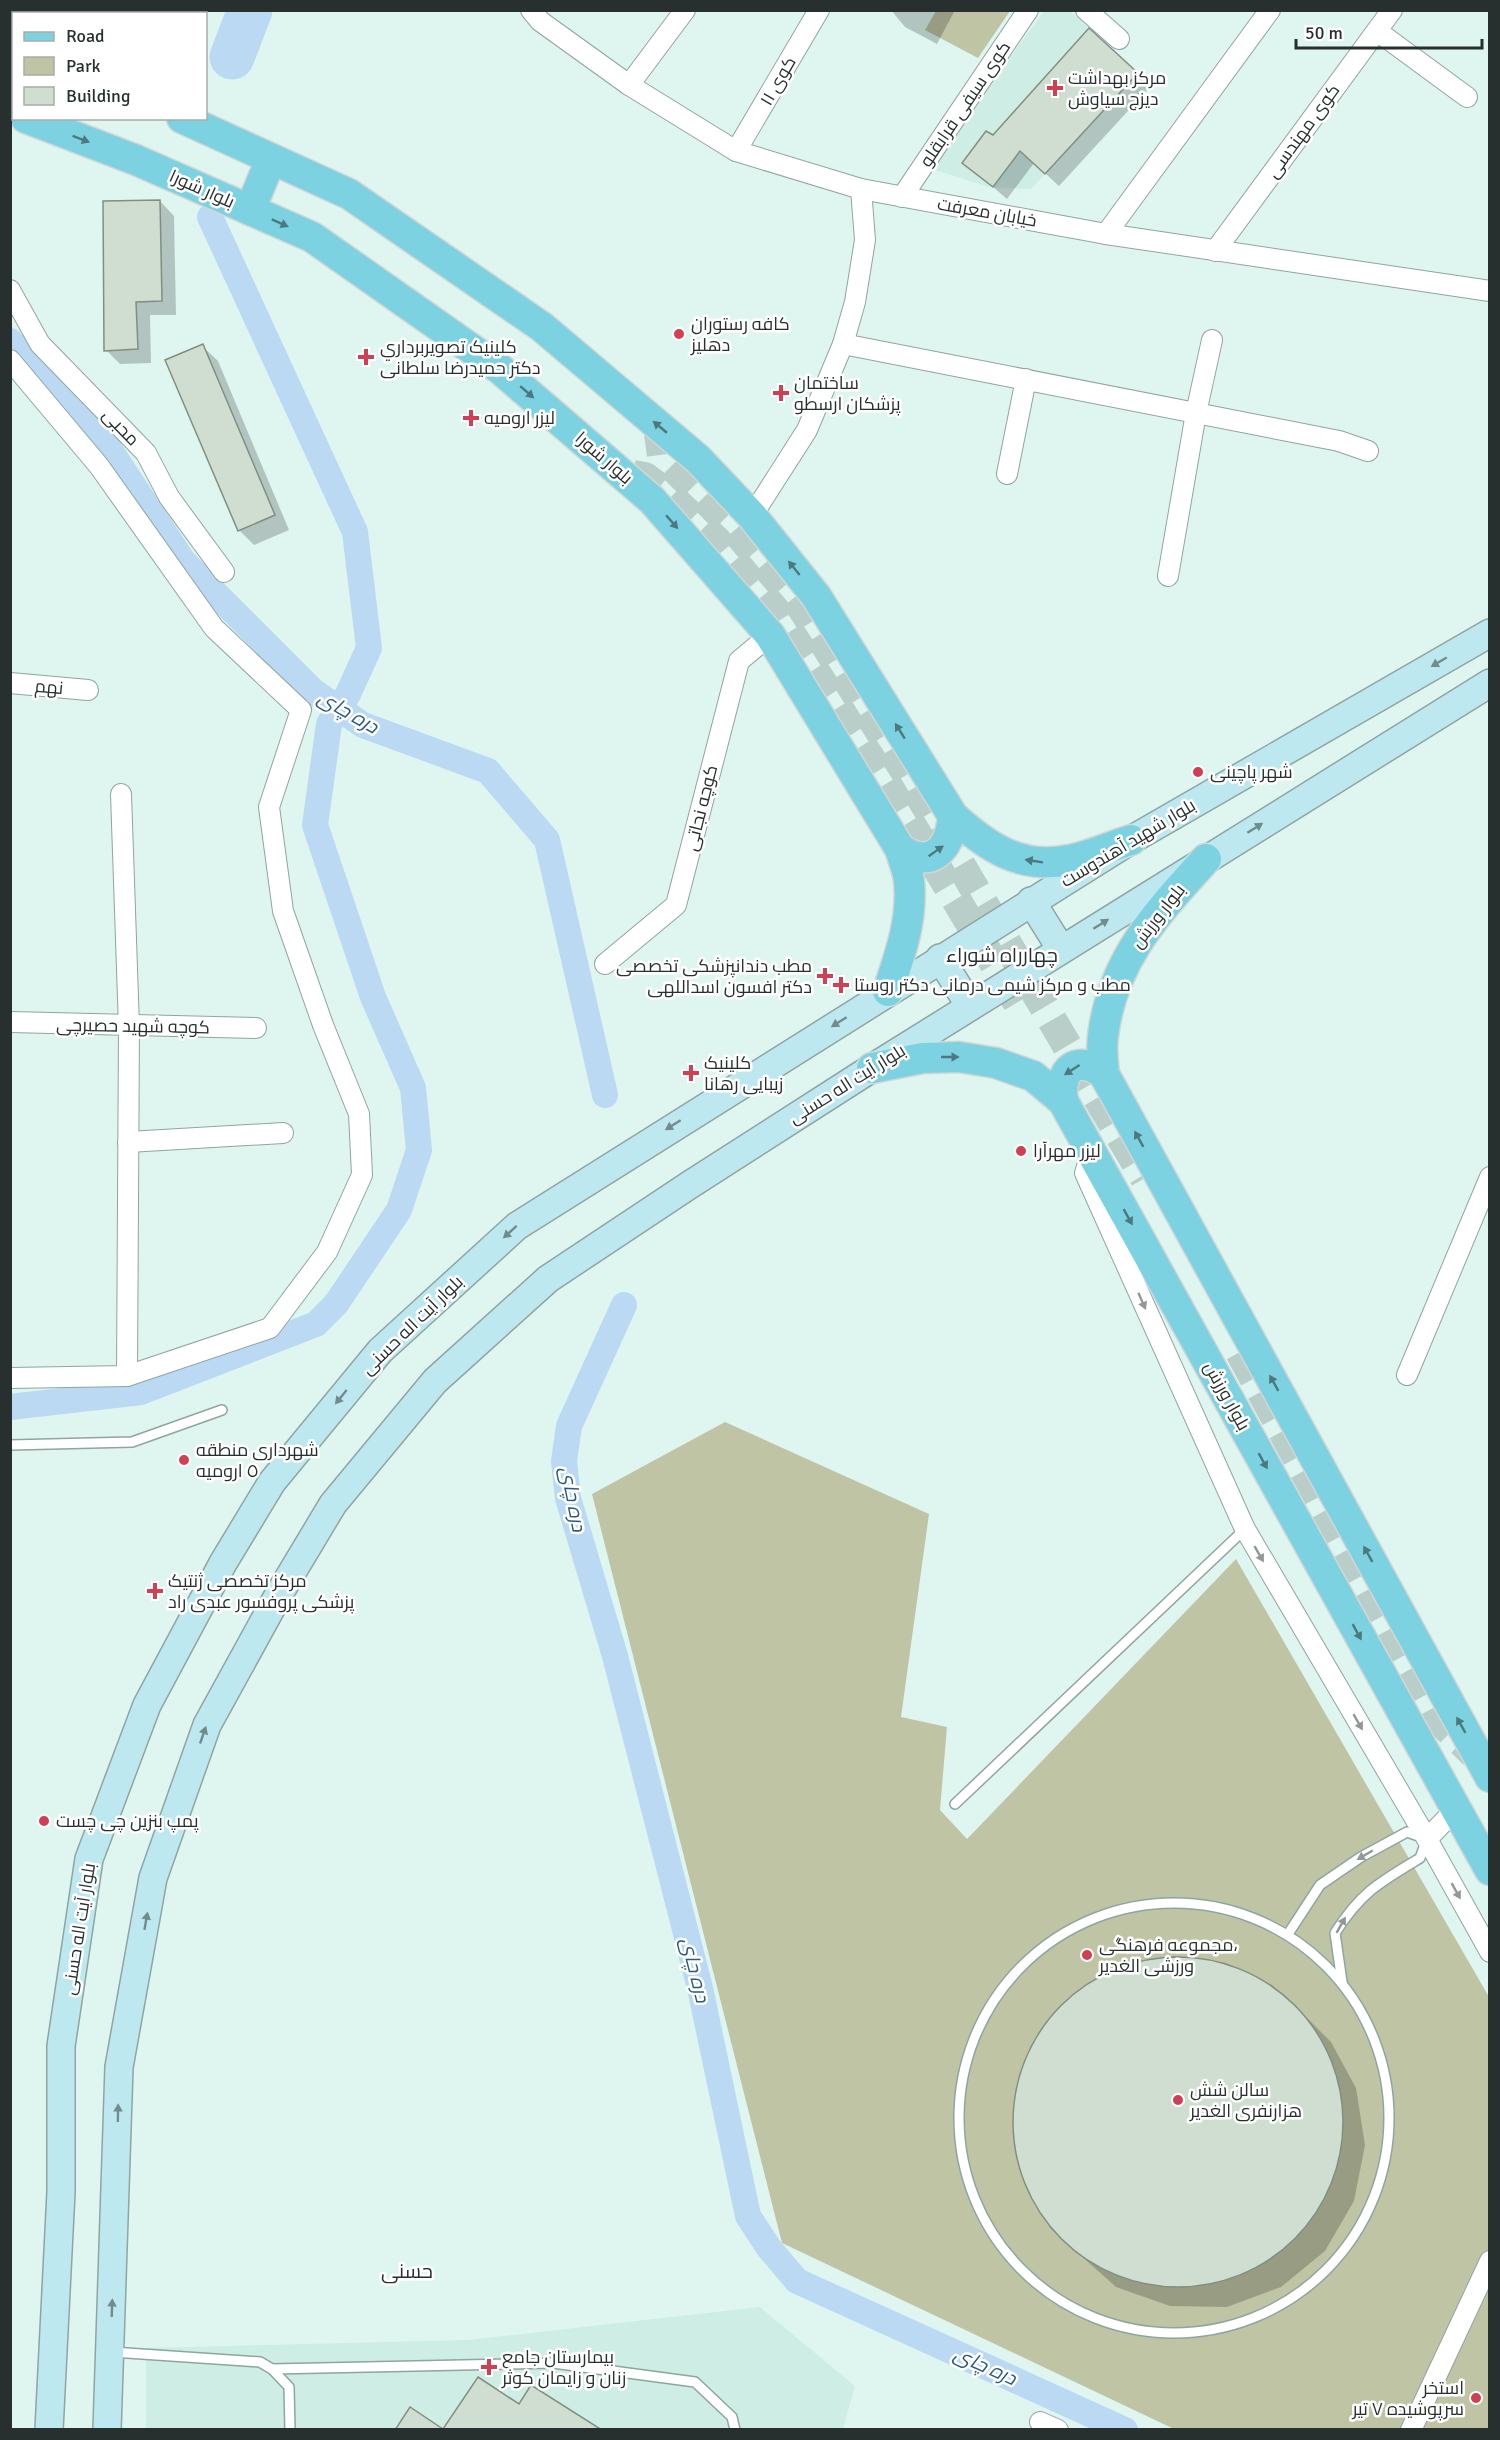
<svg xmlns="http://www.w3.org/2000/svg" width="1500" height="2440" viewBox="0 0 1500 2440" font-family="Signika,Cairo,sans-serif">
<rect width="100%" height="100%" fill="#dff6f0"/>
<g fill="#cdede5">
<polygon points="1044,11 1070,11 1138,73 1031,189 988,187 929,168"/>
<polygon points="760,2307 855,2386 843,2429 146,2429 146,2348 468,2340"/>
</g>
<g fill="#bfc4a4">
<polygon points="936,11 936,10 1010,11 978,58 925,30"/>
<polygon points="725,1422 929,1514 901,1717 947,1727 940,1810 967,1839 1236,1559 1489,1997 1489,2429 1174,2429 782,2243 592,1494"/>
</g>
<g fill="#0003">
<polygon points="891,10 955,10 937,44 905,27"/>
<polygon points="1137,74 1150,87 1059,186 1034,163 1007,199 964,162 993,137"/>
<polygon points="160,201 174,216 176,315 150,315 151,363 120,364 106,350"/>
<polygon points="202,346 218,361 289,530 254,545 239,530"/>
<polygon points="1174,1956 1225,1963 1272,1985 1310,2021 1331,2042 1356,2088 1365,2145 1354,2201 1325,2251 1281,2287 1227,2307 1170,2306 1116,2287 1051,2229 1023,2179 1013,2128 1020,2076 1042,2029 1077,1991 1123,1966"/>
</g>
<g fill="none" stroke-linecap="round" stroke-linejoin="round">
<g stroke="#bbd9f3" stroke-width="26">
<polyline points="10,341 104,441 183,561 313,691 363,725 488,771 547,840 605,1095"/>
<polyline points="624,1305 569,1426 564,1461 568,1498 615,1656 700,1988 748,2216 769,2248 797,2281 1125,2430"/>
<polyline points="10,1407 141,1392 316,1324 336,1304 399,1210 419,1150 413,1088 373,997 315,825 329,724 348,694 369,648 355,532 210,217"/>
</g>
<polyline stroke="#bbd9f3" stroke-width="45" points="232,57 250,10"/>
</g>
<g fill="#cfded0" stroke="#818f82" stroke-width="1.5">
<polygon points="1089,28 1138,73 1045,174 1020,151 993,187 962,163 986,131 993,135"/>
<polygon points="160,200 162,301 136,302 138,349 104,351 103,201"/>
<polygon points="203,344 275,515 238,531 165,360"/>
<circle cx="1178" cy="2122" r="165"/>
<polygon points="478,2377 519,2404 531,2385 602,2430 395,2430 410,2407 443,2429"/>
</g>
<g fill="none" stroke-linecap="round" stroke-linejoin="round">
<g stroke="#bacec9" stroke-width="30" stroke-dasharray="30 15" stroke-linecap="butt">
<polyline points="658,425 662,456 727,521 802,608 910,779 1145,1178"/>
<polyline points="633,475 645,477 671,497 716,540 779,615 885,781 1021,1008"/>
<polyline points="1240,1352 1440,1721 1474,1754"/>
</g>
<defs>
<g id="service">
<polyline points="10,1445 132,1442 222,1410"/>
<polyline points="955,1804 1245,1529"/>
<circle cx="1174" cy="2118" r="215"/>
<path d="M1288,1934L1320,1885L1361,1857L1407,1832L1427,1839L1420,1858C1380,1882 1361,1892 1335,1933L1342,1982"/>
<polyline points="112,2352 260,2362 272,2369 289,2387 290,2430"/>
<polyline points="272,2369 553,2363 695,2382 732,2417 735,2430"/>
</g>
<g id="minor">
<polyline points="531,10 540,21 629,85 736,151 861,189 1106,234 1490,291"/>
<polyline points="1086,10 1119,39"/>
<polyline points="1377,31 1467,97"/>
<polyline points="629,85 685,10"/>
<polyline points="736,151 819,10"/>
<polyline points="902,197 1028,10"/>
<polyline points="1106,234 1270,10"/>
<polyline points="1215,251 1392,10"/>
<polyline points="10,290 40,344 146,453 169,497 224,572"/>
<polyline points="843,344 1339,441 1368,451"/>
<polyline points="10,360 99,466 214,628 301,710 269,807 283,911 323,1025 359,1114 362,1175 327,1252 270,1328 127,1376 10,1378"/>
<polyline points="1007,474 1026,379"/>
<polyline points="752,516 807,430 843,344 855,302 865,240 861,189"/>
<polyline points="1168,576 1196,413 1212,340"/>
<polyline points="10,683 88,690"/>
<polyline points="121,794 129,1027 127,1376"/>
<polyline points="605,964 676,905 739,661 770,635"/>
<polyline points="10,1022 256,1028"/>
<polyline points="128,1142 283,1133"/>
<polyline points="1092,1151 1085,1173 1245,1529 1427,1839 1490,1952"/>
<polyline points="1407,1375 1490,1177"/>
<polyline points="1427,1839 1455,1810"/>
<polyline points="1040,2422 1058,2430"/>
<polyline points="1411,2430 1490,2261"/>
</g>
<g id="secondary">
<polyline points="1031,901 1061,949"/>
<polyline points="940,958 970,1006"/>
<polyline points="49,2430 61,2192 61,2046 89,1859 147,1705 223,1563 272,1482 380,1351 517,1226 1131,840 1490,633"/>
<polyline points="107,2430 119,2067 153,1878 207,1725 279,1594 333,1504 435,1381 548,1279 691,1184 872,1068 1490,683"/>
</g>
<g id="primary">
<polyline points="10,48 14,49"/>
<path d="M26,118L136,160L312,237L500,369L652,500L770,635L900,849C903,859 908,870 909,881C913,919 900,955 888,991"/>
<path d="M182,118L349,194L542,327L698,459L752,516L816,596L953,816C987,847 1021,870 1069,860C1090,856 1111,846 1131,840"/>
<polyline points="250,210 271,159"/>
<path d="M900,849C932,870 950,849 953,816"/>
<path d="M1206,859C1157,913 1112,960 1103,1036C1101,1048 1103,1061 1104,1074L1490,1777"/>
<polyline points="872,1068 923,1058 959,1057 996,1063 1033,1076 1063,1101 1490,1870"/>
<path d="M1063,1101C1058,1070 1076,1053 1104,1074"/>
</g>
</defs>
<use href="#service" stroke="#8fa5a0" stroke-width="12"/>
<use href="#minor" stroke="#8fa5a0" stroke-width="22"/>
<use href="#secondary" stroke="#8fa5a0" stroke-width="30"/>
<use href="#primary" stroke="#d4d6d5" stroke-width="33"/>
<use href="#service" stroke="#fff" stroke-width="9"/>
<use href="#minor" stroke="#fff" stroke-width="20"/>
<use href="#secondary" stroke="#bde8ef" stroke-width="27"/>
<use href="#primary" stroke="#7cd2e0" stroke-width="30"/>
</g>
<defs><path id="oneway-solid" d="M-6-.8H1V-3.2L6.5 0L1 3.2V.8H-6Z" transform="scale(1.5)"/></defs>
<g fill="#4d797e">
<use href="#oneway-solid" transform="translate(81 139) rotate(21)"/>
<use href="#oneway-solid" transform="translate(280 223) rotate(24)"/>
<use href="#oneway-solid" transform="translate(527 392) rotate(41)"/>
<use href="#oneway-solid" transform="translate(660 427) rotate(-140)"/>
<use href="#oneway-solid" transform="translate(672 522) rotate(49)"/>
<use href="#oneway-solid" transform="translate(794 568) rotate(-129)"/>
<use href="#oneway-solid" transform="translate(900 731) rotate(-122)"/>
<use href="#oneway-solid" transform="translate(936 851) rotate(-35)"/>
<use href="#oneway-solid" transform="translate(1034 861) rotate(-171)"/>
<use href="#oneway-solid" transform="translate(950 1057)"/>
<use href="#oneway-solid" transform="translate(1072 1070) rotate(147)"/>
<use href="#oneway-solid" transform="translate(1139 1139) rotate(-119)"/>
<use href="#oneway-solid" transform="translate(1128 1217) rotate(61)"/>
<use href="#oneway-solid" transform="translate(1274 1383) rotate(-119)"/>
<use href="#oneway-solid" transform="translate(1263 1461) rotate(61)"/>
<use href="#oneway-solid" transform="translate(1368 1554) rotate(-119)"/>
<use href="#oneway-solid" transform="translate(1357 1632) rotate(61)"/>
<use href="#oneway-solid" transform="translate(1461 1725) rotate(-119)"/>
</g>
<g fill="#728c8e">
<use href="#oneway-solid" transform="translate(1439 662) rotate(150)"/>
<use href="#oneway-solid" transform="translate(1255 828) rotate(-32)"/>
<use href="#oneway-solid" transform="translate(1101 924) rotate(-32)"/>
<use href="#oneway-solid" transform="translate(839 1022) rotate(148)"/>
<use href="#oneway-solid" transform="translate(673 1125) rotate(148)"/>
<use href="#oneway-solid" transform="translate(510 1232) rotate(138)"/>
<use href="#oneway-solid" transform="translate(341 1397) rotate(129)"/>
<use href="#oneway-solid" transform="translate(203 1735) rotate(-71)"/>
<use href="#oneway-solid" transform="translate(146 1921) rotate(-80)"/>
<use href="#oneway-solid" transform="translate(118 2113) rotate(-89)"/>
<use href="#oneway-solid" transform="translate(112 2308) rotate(-88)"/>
</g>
<g fill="#939896">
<use href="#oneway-solid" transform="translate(1142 1301) rotate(66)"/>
<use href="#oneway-solid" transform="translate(1259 1554) rotate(60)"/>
<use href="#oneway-solid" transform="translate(1358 1722) rotate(60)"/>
<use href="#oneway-solid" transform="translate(1365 1855) rotate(150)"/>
<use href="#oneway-solid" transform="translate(1456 1891) rotate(61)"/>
<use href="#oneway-solid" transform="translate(1341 1925) rotate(-60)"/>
</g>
<g fill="#d03f52" stroke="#fff" stroke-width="2">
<path d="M1052 79h6v6h6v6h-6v6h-6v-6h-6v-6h6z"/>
<circle cx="679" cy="334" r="6"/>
<path d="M363 348h6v6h6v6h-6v6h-6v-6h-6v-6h6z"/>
<path d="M778 384h6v6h6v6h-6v6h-6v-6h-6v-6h6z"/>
<path d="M468 409h6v6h6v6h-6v6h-6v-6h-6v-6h6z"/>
<circle cx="1198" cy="772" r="6"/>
<path d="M822 967h6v6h6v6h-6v6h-6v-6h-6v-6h6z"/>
<path d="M838 976h6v6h6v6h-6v6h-6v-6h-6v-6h6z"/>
<path d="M688 1064h6v6h6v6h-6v6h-6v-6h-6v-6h6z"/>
<circle cx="1021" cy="1151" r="6"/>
<circle cx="184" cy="1460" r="6"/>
<path d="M152 1582h6v6h6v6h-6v6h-6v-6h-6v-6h6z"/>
<circle cx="44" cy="1821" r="6"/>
<circle cx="1087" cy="1955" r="6"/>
<circle cx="1178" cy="2100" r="6"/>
<path d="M486 2358h6v6h6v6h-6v6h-6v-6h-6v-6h6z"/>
<circle cx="1476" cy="2398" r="6"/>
</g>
<g text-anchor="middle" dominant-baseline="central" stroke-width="5" stroke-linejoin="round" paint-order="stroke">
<g font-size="18" fill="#27302e" stroke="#fff" text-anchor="start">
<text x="1068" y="78">مرکز بهداشت<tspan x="1068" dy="21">دیزج سیاوش</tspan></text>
<text x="691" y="324">کافه رستوران<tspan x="691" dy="21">دهلیز</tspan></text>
<text x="380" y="347">کلینیک تصويربرداري<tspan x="380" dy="21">دکتر حمیدرضا سلطانی</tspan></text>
<text x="794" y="383">ساختمان<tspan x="794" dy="21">پزشکان ارسطو</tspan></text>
<text x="484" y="418">لیزر ارومیه</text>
<text x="1210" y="772">شهر پاچینی</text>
<text x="812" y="966" text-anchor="end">مطب دندانپزشکی تخصصی<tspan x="812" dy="21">دکتر افسون اسداللهی</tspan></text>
<text x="854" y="985">مطب و مرکز شیمی درمانی دکتر روستا</text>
<text x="704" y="1063">کلینیک<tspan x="704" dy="21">زیبایی رهانا</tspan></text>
<text x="1033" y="1151">لیزر مهرآرا</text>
<text x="196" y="1450">شهردارى منطقه<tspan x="196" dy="21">٥ ارومیه</tspan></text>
<text x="168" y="1581">مرکز تخصصی ژنتیک<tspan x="168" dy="21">پزشکی پروفسور عبدی راد</tspan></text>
<text x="56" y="1821">پمپ بنزین چى چست</text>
<text x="1099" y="1945">مجموعه فرهنگی،<tspan x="1099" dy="21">ورزشی الغدیر</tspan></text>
<text x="1190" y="2090">سالن شش<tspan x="1190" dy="21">هزارنفری الغدیر</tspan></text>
<text x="502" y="2357">بیمارستان جامع<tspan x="502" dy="21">زنان و زایمان کوثر</tspan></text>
<text x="1464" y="2388" text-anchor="end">استخر<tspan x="1464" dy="21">سرپوشیده ۷ تیر</tspan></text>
</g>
<g font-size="18" fill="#27302e" stroke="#fff">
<text transform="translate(778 81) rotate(-60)">کوی ۱۱</text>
<text transform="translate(965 104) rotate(-56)">کوی سیفی قرابقلو</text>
<text transform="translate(1303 131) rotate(-54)">کوی مهندسی</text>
<text transform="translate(202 189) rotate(24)">بلوار شورا</text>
<text transform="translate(987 212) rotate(10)">خیابان معرفت</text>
<text transform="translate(121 427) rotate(46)">محبی</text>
<text transform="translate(604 458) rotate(41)">بلوار شورا</text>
<text transform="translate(49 687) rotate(5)">نهم</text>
<text transform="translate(701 808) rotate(-76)">کوچه نجاتی</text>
<text transform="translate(1128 843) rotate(-31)">بلوار شهید آهندوست</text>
<text transform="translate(1158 916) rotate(-52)">بلوار ورزش</text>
<text transform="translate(133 1026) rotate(1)">کوچه شهید حصیرچی</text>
<text transform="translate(847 1084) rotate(-32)">بلوار آیت اله حسنی</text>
<text transform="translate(412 1325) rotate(-44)">بلوار آیت اله حسنی</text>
<text transform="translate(1227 1396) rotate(61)">بلوار ورزش</text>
<text transform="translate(79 1929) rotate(-81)">بلوار آیت اله حسنی</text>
</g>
<g font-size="20" font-style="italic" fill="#2c5a7e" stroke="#fff">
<text transform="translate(348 712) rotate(30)">دره چای</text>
<text transform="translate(573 1499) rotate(79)">دره چای</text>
<text transform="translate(695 1970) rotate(76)">دره چای</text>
<text transform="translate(985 2366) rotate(24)">دره چای</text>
</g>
<g font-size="20" fill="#27302e" stroke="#fff">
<text x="1002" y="955">چهارراه شوراء</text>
<text x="407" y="2271">حسنی</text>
</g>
</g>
<rect width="1500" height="2440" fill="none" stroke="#27302e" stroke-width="24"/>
<rect x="12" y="12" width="195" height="108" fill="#ffffff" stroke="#a9acab" stroke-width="1.5"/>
<rect x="24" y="32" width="30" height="9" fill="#7cd2e0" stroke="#a9acab" stroke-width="1.5"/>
<text x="66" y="42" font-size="18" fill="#27302e">Road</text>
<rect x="24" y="57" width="30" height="18" fill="#bfc4a4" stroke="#a9acab" stroke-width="1.5"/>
<text x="66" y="72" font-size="18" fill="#27302e">Park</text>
<rect x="24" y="87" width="30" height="18" fill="#cfded0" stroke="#a9acab" stroke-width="1.5"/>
<text x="66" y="102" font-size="18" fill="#27302e">Building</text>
<path d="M1296 39v9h186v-9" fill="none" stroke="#27302e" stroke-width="3"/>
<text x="1305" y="39" font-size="18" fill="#27302e" stroke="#ffffff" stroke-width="4.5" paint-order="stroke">50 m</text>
</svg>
